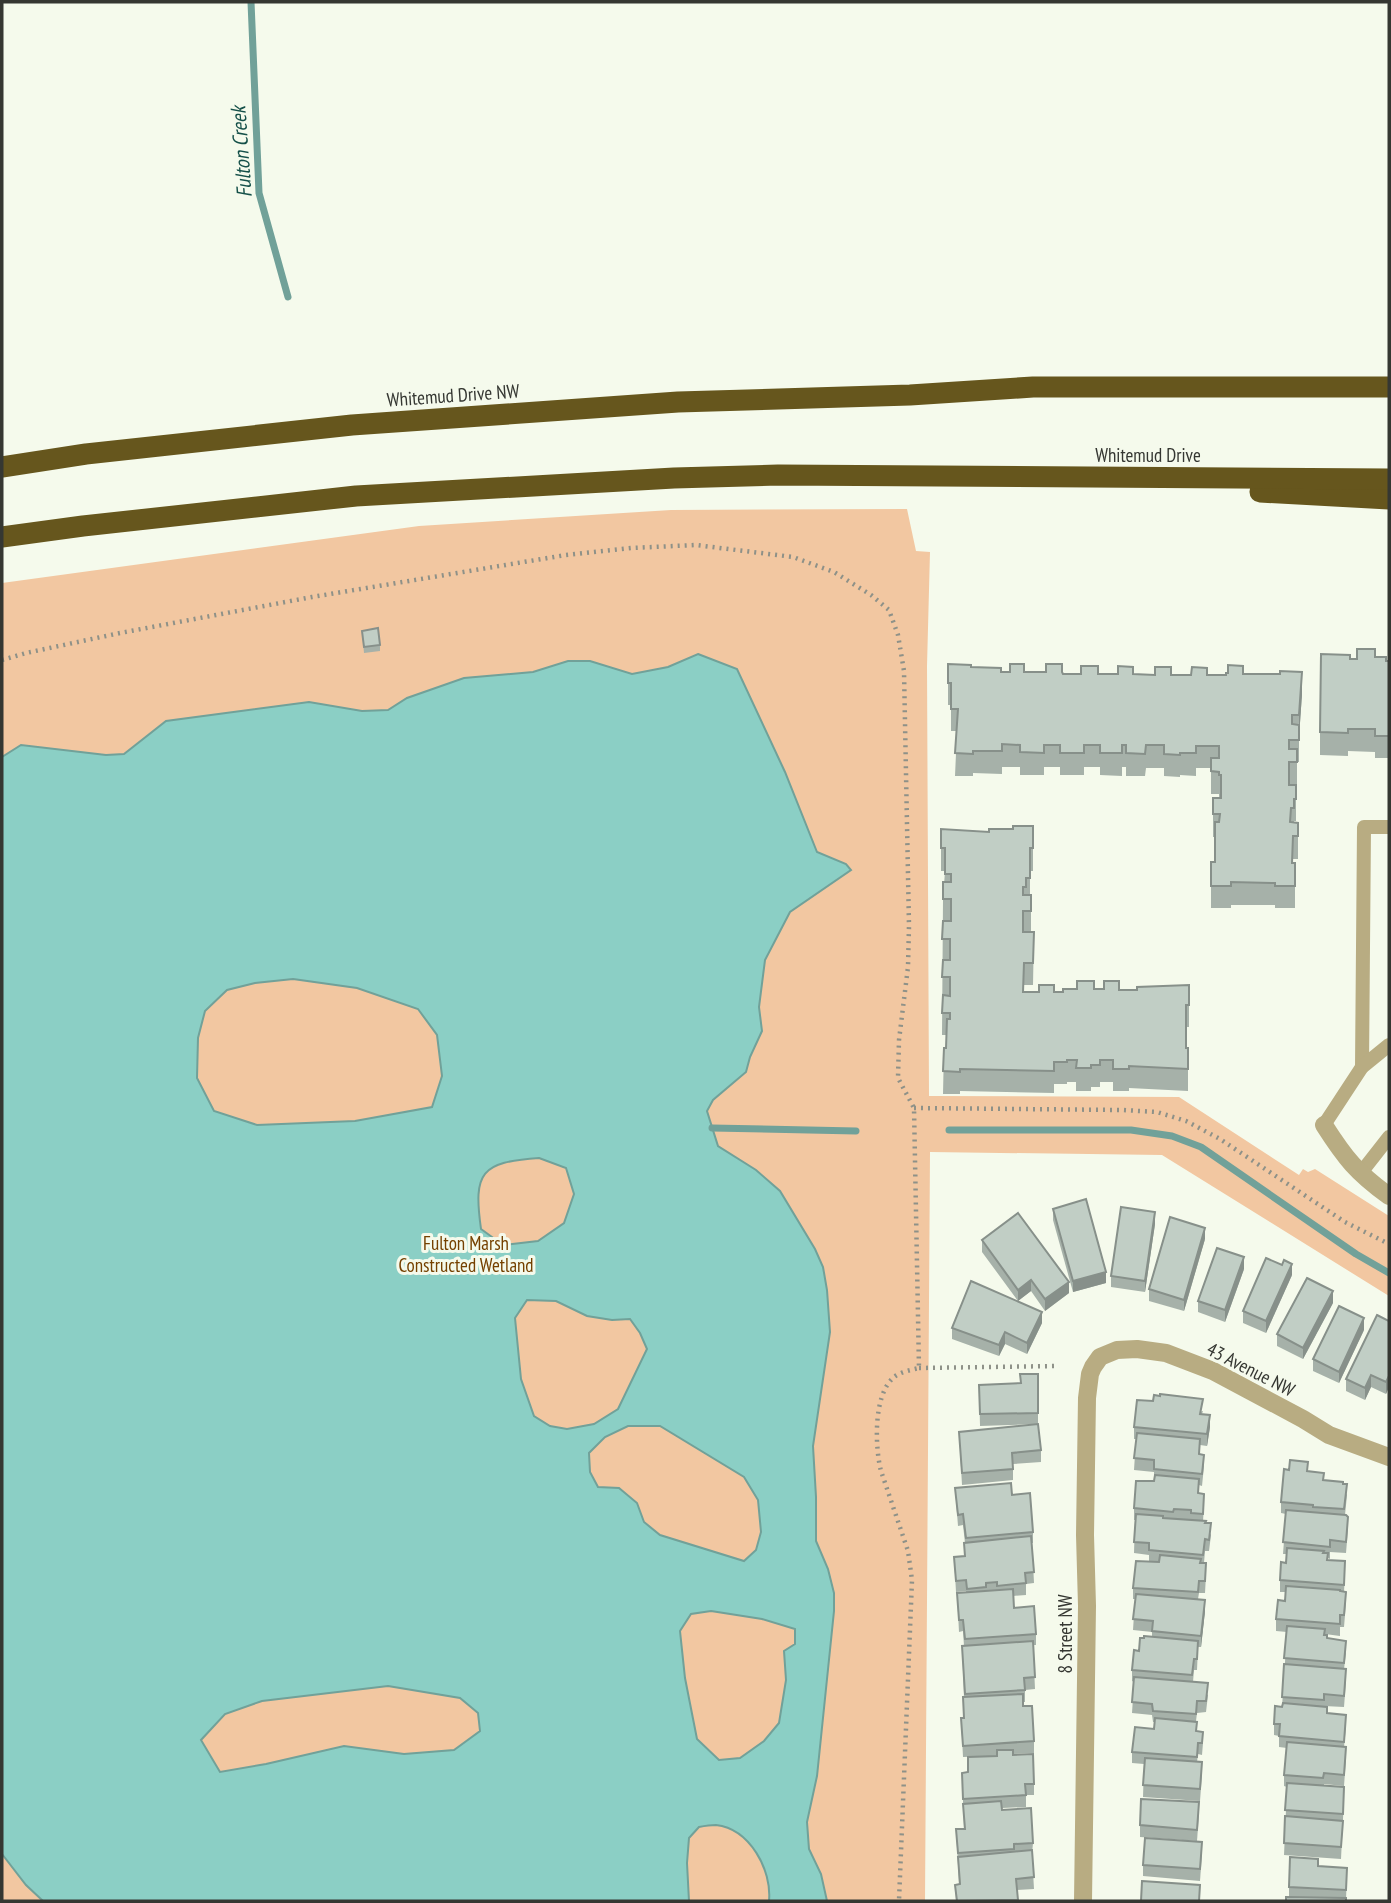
<svg xmlns="http://www.w3.org/2000/svg" width="1391" height="1903" viewBox="0 0 1391 1903" font-family="'PT Sans Narrow',sans-serif">
<rect width="100%" height="100%" fill="#f5faec"/>
<polygon fill="#f2c7a1" points="907,509 916,551 930,552 927,666 929,1096 1179,1097 1299,1175 1303,1169 1308,1172 1315,1169 1389,1216 1389,1296 1162,1155 930,1152 925,1901 2,1901 2,583 419,526 671,510"/>
<path fill="#8bcfc5" stroke="#71a199" stroke-width="2" fill-rule="evenodd" d="M698,654L737,669L785,772L817,852L846,864L851,870L790,912L765,960L759,1007L762,1031L750,1057L746,1072L713,1100L707,1111L718,1146L756,1170L780,1191L815,1249L823,1267L827,1290L830,1332L813,1446L816,1497V1541L828,1569L834,1593V1611L817,1776L807,1822L809,1849L821,1874L827,1901H769C772,1870 750,1829 716,1825C710,1825 704,1826 699,1827L689,1838L687,1863L689,1901H43L26,1885L2,1854V757L21,745L106,755L124,754L166,721L309,702L362,711L388,710L407,698L464,678L533,672L568,661H590L632,674L668,667ZM293,979L357,988L418,1009L437,1035L442,1076L432,1107L355,1121L257,1125L214,1111L197,1078L198,1038L205,1011L227,990L255,983ZM539,1158L566,1168L574,1194L564,1223L538,1241L503,1245L481,1229C473,1172 481,1162 539,1158ZM527,1300L556,1301L587,1316L612,1320L630,1319L640,1333L647,1349L618,1409L594,1424L567,1429L550,1426L534,1416L521,1379L515,1318ZM628,1426H660L744,1477L758,1500L761,1532L756,1550L744,1561L660,1535L644,1522L637,1503L619,1488L598,1487L590,1472L589,1453L605,1437ZM711,1611L762,1619L795,1629V1644L784,1651L786,1680L779,1723L764,1741L740,1758L719,1760L697,1739L685,1678L680,1631L691,1614ZM388,1686L460,1698L478,1713L480,1731L454,1750L404,1754L344,1746L266,1764L220,1772L201,1740L225,1714L262,1701Z"/>
<g fill="none" stroke-linecap="round" stroke-linejoin="round">
<g stroke="#71a199" stroke-width="7">
<polyline points="251,2 259,193 288,297"/>
<polyline points="712,1128 856,1131"/>
<polyline points="949,1130 1131,1130 1172,1136 1201,1147 1356,1254 1389,1273"/>
</g>
<g stroke="#8e9188" stroke-width="4.5" stroke-dasharray="2 5" stroke-linecap="butt">
<path d="M2,660L26,653L120,633L312,597L566,555L631,548L696,545L793,557L834,572L871,595L889,610L898,635L904,671L909,926L908,967L899,1040L898,1078L914,1108L919,1368C911,1370 899,1372 893,1378C873,1396 875,1448 881,1471L908,1551L912,1580L899,1901"/>
<polyline points="914,1108 1123,1110 1157,1112 1186,1121 1220,1139 1345,1222 1389,1244"/>
<polyline points="919,1368 1059,1366"/>
</g>
<g stroke="#b8ac82" stroke-width="14">
<polyline points="1362,1067 1364,827 1389,827"/>
<polyline points="1324,1125 1362,1067 1389,1045"/>
<polyline points="1360,1174 1389,1137"/>
</g>
<g stroke="#b8ac82" stroke-width="18">
<path d="M1324,1125C1345,1158 1357,1173 1389,1196"/>
<polyline points="1083,1901 1087,1606 1085,1535 1087,1398 1090,1374 1093,1367 1100,1357 1117,1350 1137,1349 1166,1353 1213,1371 1303,1419 1329,1435 1389,1457"/>
</g>
<g stroke="#66561d" stroke-width="21">
<polyline points="2,467 86,454 352,425 678,402 910,395 1033,387 1389,387"/>
<polyline points="1260,492 1389,499"/>
<polyline points="2,537 83,526 356,496 674,478 778,475 1389,479"/>
</g>
</g>
<g fill="#a6b1a9">
<polygon points="362,631 380,645 380,651 364,653"/>
<polygon points="1375,657 1386,661 1389,661 1389,758 1375,758 1375,752 1348,751 1348,756 1320,755 1320,732 1350,659"/>
<polygon points="948,664 1001,672 1062,672 1063,674 1171,675 1226,675 1243,674 1302,694 1299,737 1299,762 1297,762 1297,785 1289,785 1296,785 1296,821 1294,821 1294,823 1298,823 1298,859 1293,859 1293,863 1295,863 1295,908 1275,908 1275,905 1231,905 1231,908 1211,908 1211,862 1215,862 1215,837 1213,837 1213,798 1219,798 1219,794 1211,794 1211,768 1196,768 1196,776 1180,775 1180,777 1164,776 1164,768 1146,768 1145,776 1126,776 1126,767 1122,767 1122,776 1100,775 1100,767 1084,767 1084,775 1060,775 1060,767 1044,767 1044,775 1020,775 1020,767 1002,767 1002,774 973,773 973,776 955,776 957,731 951,731 951,705 948,705"/>
<polygon points="1033,826 1033,871 1030,871 1030,895 1031,895 1031,932 1034,932 1033,985 1024,985 1024,992 1063,992 1094,989 1137,990 1189,985 1189,1027 1186,1027 1186,1048 1188,1048 1188,1091 1129,1088 1129,1091 1113,1091 1113,1082 1100,1082 1100,1087 1091,1087 1091,1091 1076,1091 1076,1082 1067,1082 1067,1084 1054,1084 1054,1093 960,1091 960,1094 943,1094 944,1048 946,1048 947,1035 942,1035 943,899 945,871 941,871 941,829 989,832"/>
<polygon points="1053,1209 1106,1283 1073,1292 1053,1220"/>
<polygon points="1155,1224 1145,1292 1111,1287 1111,1276"/>
<polygon points="1205,1239 1184,1311 1149,1301 1149,1289"/>
<polygon points="982,1240 1069,1293 1045,1311 1031,1291 1018,1301 1042,1323 1027,1354 1005,1344 999,1356 952,1339 952,1328 1018,1301 982,1252"/>
<polygon points="1244,1269 1225,1322 1198,1312 1198,1301"/>
<polygon points="1292,1275 1266,1333 1243,1323 1243,1311"/>
<polygon points="1333,1303 1303,1359 1277,1346 1277,1334"/>
<polygon points="1389,1321 1389,1387 1386,1394 1371,1387 1365,1400 1346,1391 1346,1379"/>
<polygon points="1364,1330 1339,1383 1313,1371 1313,1359"/>
<polygon points="1038,1374 1038,1424 980,1426 979,1385 1021,1383"/>
<polygon points="1203,1411 1202,1414 1210,1427 1207,1446 1200,1445 1200,1455 1204,1466 1202,1486 1199,1485 1198,1494 1204,1506 1203,1521 1205,1523 1211,1535 1209,1551 1205,1551 1204,1563 1206,1575 1205,1593 1199,1593 1198,1599 1205,1611 1201,1647 1198,1647 1197,1670 1194,1670 1193,1682 1208,1695 1206,1712 1197,1713 1196,1721 1197,1731 1203,1743 1202,1755 1198,1754 1197,1762 1202,1774 1200,1801 1143,1797 1144,1764 1132,1763 1132,1752 1154,1729 1154,1722 1153,1722 1152,1715 1132,1713 1134,1682 1132,1681 1132,1670 1139,1651 1152,1637 1152,1632 1133,1630 1135,1599 1133,1599 1133,1588 1149,1561 1149,1555 1134,1553 1135,1520 1134,1520 1134,1508 1154,1481 1154,1472 1134,1470 1136,1439 1134,1439 1134,1427"/>
<polygon points="959,1432 1041,1450 1041,1462 1013,1464 1013,1480 962,1485"/>
<polygon points="1308,1471 1324,1480 1343,1484 1347,1495 1345,1515 1348,1529 1346,1553 1330,1552 1330,1559 1328,1558 1328,1560 1345,1573 1344,1592 1346,1603 1344,1627 1340,1627 1340,1636 1325,1634 1327,1638 1346,1653 1344,1669 1346,1681 1344,1707 1324,1706 1324,1707 1327,1713 1346,1727 1344,1747 1346,1759 1344,1786 1324,1784 1324,1786 1344,1799 1341,1859 1284,1855 1287,1787 1284,1786 1284,1775 1287,1748 1279,1747 1279,1736 1274,1735 1274,1724 1282,1707 1287,1632 1276,1631 1276,1619 1285,1601 1286,1592 1280,1592 1280,1580 1286,1563 1287,1554 1283,1554 1286,1514 1281,1513 1281,1502"/>
<polygon points="955,1488 1012,1495 1033,1532 1033,1543 1032,1543 1034,1583 1026,1584 1026,1595 1013,1596 1014,1608 1036,1634 1036,1645 1033,1645 1035,1689 1025,1690 1025,1702 1023,1702 1023,1706 1034,1741 1034,1753 1013,1754 1034,1784 1034,1795 1026,1795 1026,1807 1002,1808 1002,1810 1033,1843 1032,1854 1034,1889 1017,1890 1018,1901 956,1901 955,1885 959,1884 956,1829 964,1829 962,1773 968,1773 997,1756 963,1757 961,1718 964,1718 963,1697 964,1697 962,1646 964,1646 963,1631 959,1632 957,1593 966,1593 966,1591 956,1592 954,1557 964,1556 964,1543 965,1543 963,1525 958,1526"/>
<polygon points="1199,1814 1197,1841 1140,1837 1140,1825"/>
<polygon points="1202,1854 1200,1881 1143,1876 1143,1865"/>
<polygon points="1318,1866 1347,1868 1346,1901 1289,1897 1289,1887"/>
</g>
<g fill="#87908a">
<polygon points="1302,672 1302,694 1299,737 1299,715"/>
<polygon points="1155,1212 1155,1224 1145,1292 1145,1281"/>
<polygon points="1205,1228 1205,1239 1184,1311 1184,1300"/>
<polygon points="1244,1257 1244,1269 1225,1322 1225,1310"/>
<polygon points="1292,1264 1292,1275 1266,1333 1266,1321"/>
<polygon points="1106,1272 1106,1283 1073,1292 1073,1281"/>
<polygon points="1031,1280 1031,1291 1018,1301 1018,1290"/>
<polygon points="1069,1282 1069,1293 1045,1311 1045,1299"/>
<polygon points="1333,1291 1333,1303 1303,1359 1303,1348"/>
<polygon points="1042,1312 1042,1323 1027,1354 1027,1343"/>
<polygon points="1364,1318 1364,1330 1339,1383 1339,1372"/>
<polygon points="1005,1332 1005,1344 999,1356 999,1345"/>
<polygon points="1371,1375 1371,1387 1365,1400 1365,1388"/>
<polygon points="1389,1376 1389,1387 1386,1394 1386,1382"/>
<polygon points="1210,1415 1210,1427 1207,1446 1207,1434"/>
<polygon points="1205,1600 1205,1611 1201,1647 1201,1636"/>
</g>
<g fill="#c1cec5" stroke="#87908a" stroke-width="2">
<polygon points="378,628 380,645 364,647 362,631"/>
<polygon points="1357,649 1375,649 1375,657 1386,657 1386,661 1389,661 1389,736 1375,736 1375,729 1348,729 1348,733 1320,732 1321,654 1350,655 1350,659 1357,659"/>
<polygon points="948,664 971,665 971,667 1001,668 1001,672 1010,672 1010,664 1024,664 1024,672 1046,672 1046,664 1062,664 1062,672 1063,674 1081,674 1081,666 1098,666 1098,674 1118,674 1118,666 1133,667 1133,674 1155,675 1155,667 1171,667 1171,675 1191,675 1192,667 1207,668 1207,675 1226,675 1226,673 1228,673 1228,665 1243,666 1243,674 1280,674 1280,671 1302,672 1299,715 1292,715 1292,724 1299,725 1299,740 1289,740 1289,749 1297,749 1297,762 1289,762 1289,785 1296,785 1296,799 1294,799 1294,808 1291,808 1290,822 1298,823 1298,836 1293,836 1292,863 1295,863 1295,886 1275,886 1275,883 1231,882 1231,886 1211,886 1211,862 1215,862 1215,822 1219,822 1220,814 1213,814 1213,798 1221,798 1221,775 1219,775 1219,772 1211,771 1211,758 1219,758 1219,746 1196,746 1196,753 1180,753 1180,755 1164,754 1164,745 1146,745 1145,754 1126,753 1126,745 1122,745 1122,753 1100,753 1100,745 1084,745 1084,753 1060,753 1060,745 1044,745 1044,753 1020,752 1020,745 1002,744 1002,751 973,751 973,754 955,753 958,709 951,709 951,683 948,683"/>
<polygon points="1013,826 1033,826 1033,848 1030,848 1030,878 1026,878 1026,887 1023,887 1023,895 1031,895 1031,911 1023,911 1023,932 1034,932 1033,963 1024,963 1023,992 1039,992 1039,985 1054,985 1054,992 1063,992 1063,989 1077,989 1077,981 1094,981 1094,989 1104,989 1104,981 1119,981 1119,990 1137,990 1137,987 1189,985 1189,1005 1186,1005 1186,1048 1188,1048 1188,1069 1129,1066 1129,1069 1113,1069 1113,1060 1100,1060 1100,1065 1091,1065 1091,1068 1076,1068 1077,1060 1067,1060 1067,1062 1054,1062 1054,1071 960,1069 960,1072 943,1071 944,1048 946,1048 947,1019 950,1019 950,1013 942,1013 943,995 950,996 950,977 942,977 943,960 950,960 950,939 942,939 943,921 951,921 951,899 943,899 943,882 951,882 951,874 945,874 945,848 941,848 941,829 989,832 989,829 1013,829"/>
<polygon points="1086,1199 1106,1272 1073,1281 1053,1209"/>
<polygon points="1121,1207 1155,1212 1145,1281 1111,1276"/>
<polygon points="1018,1213 1069,1282 1045,1299 1031,1280 1018,1290 982,1240"/>
<polygon points="1170,1217 1205,1228 1184,1300 1149,1289"/>
<polygon points="1217,1248 1244,1257 1225,1310 1198,1301"/>
<polygon points="1266,1258 1282,1265 1284,1260 1292,1264 1266,1321 1243,1311"/>
<polygon points="1307,1278 1333,1291 1303,1348 1277,1334"/>
<polygon points="971,1281 1042,1312 1027,1343 1005,1332 999,1345 952,1328"/>
<polygon points="1339,1306 1364,1318 1339,1372 1313,1359"/>
<polygon points="1377,1315 1389,1321 1389,1376 1386,1382 1371,1375 1365,1388 1346,1379"/>
<polygon points="1020,1374 1038,1374 1038,1413 980,1414 979,1385 1021,1383"/>
<polygon points="1160,1394 1203,1399 1200,1414 1210,1415 1207,1434 1134,1427 1137,1400 1153,1401 1154,1395 1160,1396"/>
<polygon points="1038,1424 1041,1450 1012,1453 1013,1469 962,1473 959,1432"/>
<polygon points="1137,1433 1200,1439 1199,1454 1204,1455 1202,1474 1154,1469 1154,1460 1134,1458"/>
<polygon points="1290,1460 1308,1462 1307,1471 1324,1473 1323,1480 1343,1482 1343,1484 1347,1484 1344,1509 1313,1507 1313,1505 1281,1502 1284,1469 1289,1470"/>
<polygon points="1155,1475 1199,1479 1198,1493 1204,1494 1203,1514 1191,1513 1191,1510 1174,1509 1173,1512 1134,1508 1136,1481 1154,1481"/>
<polygon points="1011,1483 1012,1495 1030,1493 1033,1532 966,1538 963,1514 958,1515 955,1488"/>
<polygon points="1286,1510 1346,1515 1348,1517 1346,1542 1330,1540 1330,1547 1283,1542"/>
<polygon points="1136,1514 1163,1516 1163,1518 1206,1521 1205,1523 1211,1523 1209,1540 1205,1539 1203,1555 1149,1550 1149,1543 1134,1542"/>
<polygon points="1031,1536 1034,1572 1025,1573 1026,1583 997,1586 997,1582 986,1583 986,1587 967,1589 966,1580 956,1581 954,1557 965,1556 964,1543"/>
<polygon points="1287,1548 1324,1551 1323,1553 1328,1553 1327,1560 1345,1561 1344,1585 1280,1580 1281,1562 1286,1563"/>
<polygon points="1160,1555 1201,1559 1200,1563 1206,1563 1205,1581 1199,1581 1198,1592 1133,1588 1136,1561 1159,1562"/>
<polygon points="1286,1586 1340,1590 1340,1591 1346,1592 1344,1615 1340,1615 1340,1624 1276,1619 1278,1600 1285,1601"/>
<polygon points="1013,1589 1014,1608 1034,1606 1036,1634 965,1639 963,1620 959,1620 957,1593"/>
<polygon points="1136,1594 1205,1600 1201,1636 1152,1631 1153,1621 1133,1619"/>
<polygon points="1287,1626 1325,1629 1324,1635 1327,1635 1327,1638 1346,1641 1344,1663 1284,1658"/>
<polygon points="1144,1636 1198,1641 1197,1659 1194,1659 1192,1675 1132,1670 1134,1650 1139,1651 1140,1638 1144,1638"/>
<polygon points="1033,1641 1035,1677 1024,1678 1025,1690 965,1694 962,1646"/>
<polygon points="1284,1664 1346,1669 1344,1696 1324,1694 1324,1700 1282,1697"/>
<polygon points="1134,1677 1208,1683 1206,1701 1197,1701 1196,1714 1153,1711 1152,1704 1132,1702"/>
<polygon points="1023,1694 1023,1706 1032,1706 1034,1741 963,1746 961,1718 964,1718 963,1697"/>
<polygon points="1283,1703 1327,1707 1327,1713 1346,1715 1344,1742 1279,1736 1280,1724 1274,1724 1275,1706 1282,1707"/>
<polygon points="1155,1718 1197,1722 1196,1731 1203,1732 1202,1743 1198,1743 1197,1757 1132,1752 1135,1727 1154,1729"/>
<polygon points="1287,1742 1346,1747 1344,1775 1324,1773 1323,1778 1284,1775"/>
<polygon points="997,1750 1013,1750 1013,1755 1033,1754 1034,1784 1025,1784 1026,1795 963,1799 962,1773 968,1772 968,1757 997,1756"/>
<polygon points="1145,1758 1202,1762 1200,1789 1143,1785"/>
<polygon points="1287,1783 1344,1787 1343,1814 1285,1810"/>
<polygon points="1141,1799 1199,1802 1197,1830 1140,1825"/>
<polygon points="1001,1801 1002,1810 1031,1808 1033,1843 1014,1844 1014,1849 958,1853 956,1829 965,1829 963,1804"/>
<polygon points="1285,1816 1343,1821 1341,1847 1284,1843"/>
<polygon points="1145,1838 1202,1842 1200,1869 1143,1865"/>
<polygon points="1032,1850 1034,1877 1016,1879 1018,1900 957,1901 955,1885 960,1884 958,1857"/>
<polygon points="1290,1857 1318,1859 1318,1866 1347,1868 1346,1890 1289,1887"/>
<polygon points="1142,1881 1200,1885 1199,1901 1141,1901"/>
<polygon points="1286,1897 1346,1898 1346,1901 1286,1901"/>
</g>
<g text-anchor="middle" dominant-baseline="central" stroke-width="6" stroke-linejoin="round" paint-order="stroke">
<g font-size="19" fill="#353732" stroke="#f5faec">
<text transform="translate(453 395) rotate(-4)">Whitemud Drive NW</text>
<text x="1148" y="455">Whitemud Drive</text>
<text transform="translate(1251 1369) rotate(27)">43 Avenue NW</text>
<text transform="translate(1065 1634) rotate(-90)">8 Street NW</text>
</g>
<g font-size="19" fill="#754100" stroke="#f5faec">
<text x="466" y="1243">Fulton Marsh<tspan x="466" dy="22">Constructed Wetland</tspan></text>
</g>
<g font-size="21" font-style="italic" fill="#155049" stroke="#f5faec">
<text transform="translate(241 152) rotate(-94)">Fulton Creek</text>
</g>
</g>
<rect width="1391" height="1903" fill="none" stroke="#353732" stroke-width="7"/>
</svg>
